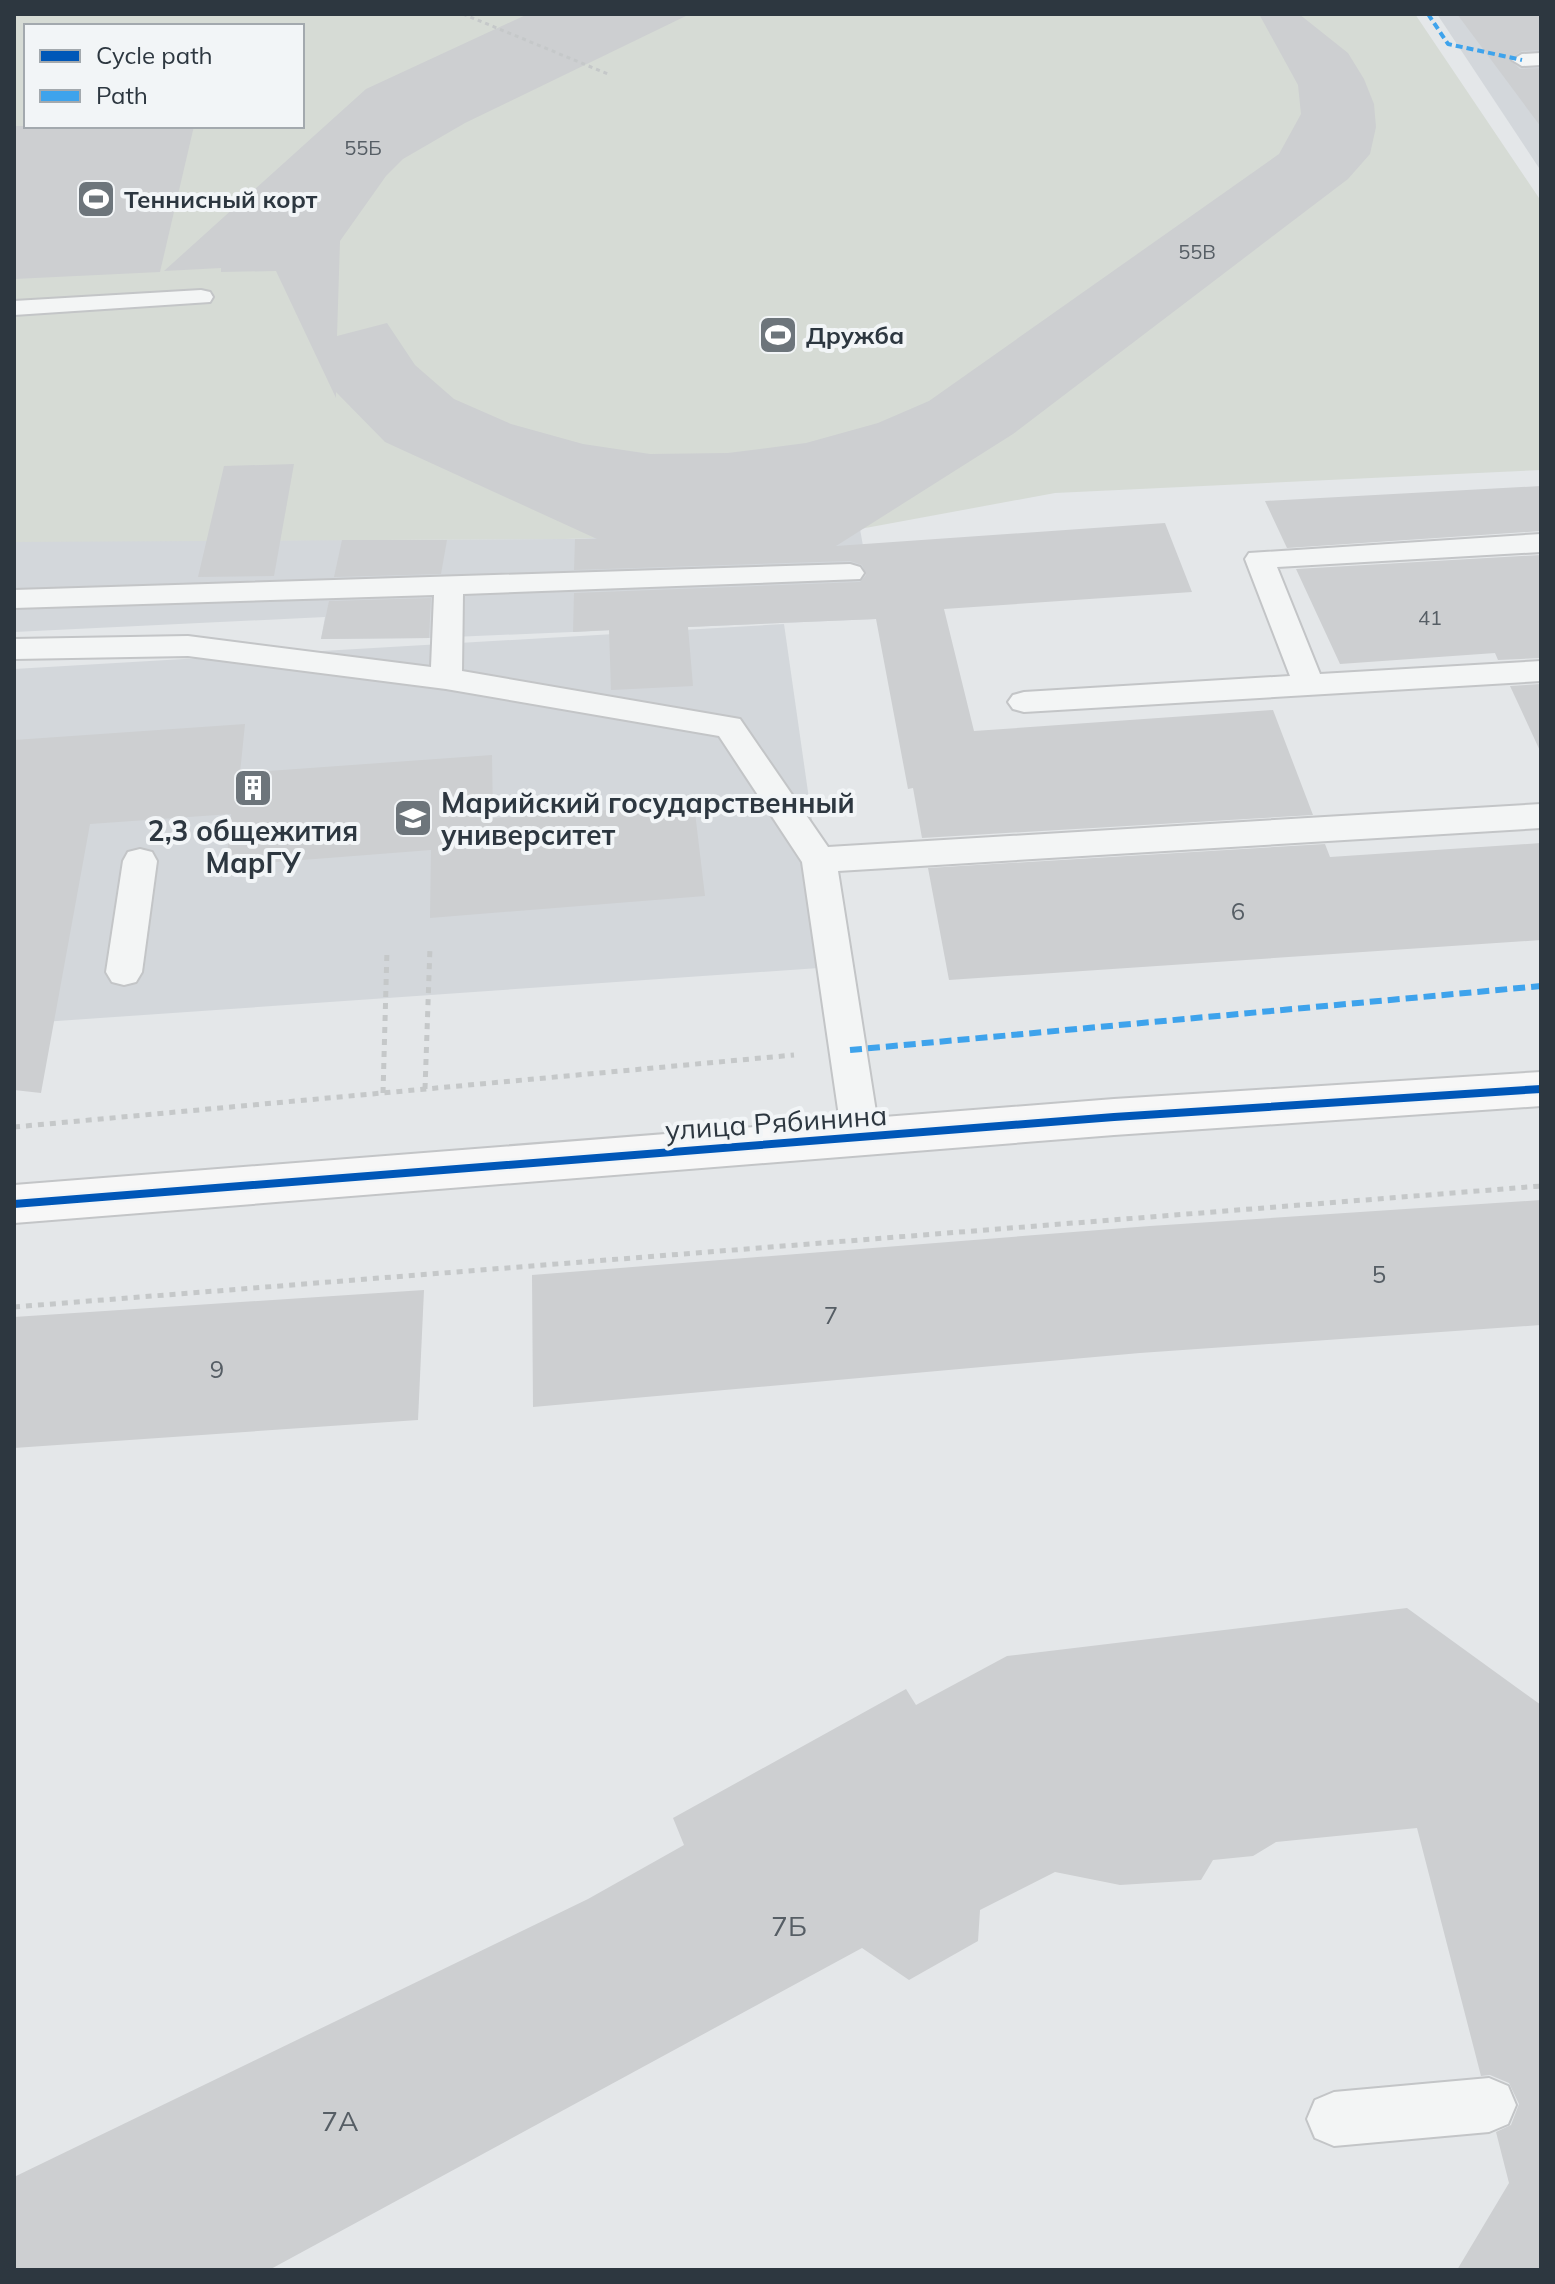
<svg xmlns="http://www.w3.org/2000/svg" width="1555" height="2284" viewBox="0 0 1555 2284" font-family="Mulish,sans-serif">
<rect width="100%" height="100%" fill="#e4e7e9"/>
<g fill="#d3d7db">
<polygon points="1437,14 1541,14 1541,171"/>
<polygon points="860,529 876,619 430,638 321,639 325,617 14,632 14,541 565,539"/>
<polygon points="784,624 833,967 14,1024 14,669"/>
</g>
<path fill="#d6dbd5" fill-rule="evenodd" d="M14,14H1415L1541,201V470L1055,493L860,529L565,539L14,542ZM26,26H302V126H26Z"/>
<g fill="#cdcfd1">
<polygon points="528,14 690,14 465,123 403,159 386,176 340,241 337,336 387,323 415,365 454,399 511,424 583,444 650,454 728,453 806,443 878,423 929,401 1279,154 1301,114 1298,85 1259,14 1299,14 1348,53 1364,79 1374,104 1376,127 1370,154 1348,179 1013,434 836,546 1165,523 1192,592 944,609 974,731 1273,710 1313,815 922,838 913,788 908,789 876,619 688,627 693,686 611,690 609,630 573,632 574,593 860,582 866,575 862,565 850,561 574,570 575,539 597,539 385,442 336,392 336,398 276,271 221,272 221,268 164,271 366,89"/>
<polygon points="1457,14 1541,14 1541,50 1522,51 1509,59 1520,69 1541,68 1541,127"/>
<polygon points="14,126 194,126 160,272 14,279"/>
<polygon points="294,464 274,576 198,577 224,466"/>
<polygon points="1541,486 1541,531 1287,548 1265,501"/>
<polygon points="342,540 447,540 441,574 334,577"/>
<polygon points="1541,555 1541,658 1498,660 1495,653 1340,664 1296,569"/>
<polygon points="431,598 429,638 321,639 329,601"/>
<polygon points="1541,684 1541,753 1510,686"/>
<polygon points="245,724 240,773 492,755 493,818 694,804 705,896 430,918 431,850 226,866 231,814 90,824 41,1093 14,1090 14,740"/>
<polygon points="1541,843 1541,940 949,980 928,868 1325,844 1330,857"/>
<polygon points="1541,1200 1541,1325 1140,1353 533,1407 532,1275 1150,1226"/>
<polygon points="424,1290 418,1420 14,1448 14,1317"/>
<polygon points="1407,1608 1541,1705 1541,2270 1457,2270 1509,2183 1496,2132 1511,2125 1519,2104 1509,2083 1490,2075 1481,2076 1417,1828 1276,1842 1253,1856 1213,1860 1201,1880 1120,1885 1055,1872 980,1910 978,1941 909,1980 862,1948 269,2270 14,2270 14,2177 588,1899 684,1845 673,1818 906,1689 916,1705 1007,1656"/>
</g>
<g fill="none" stroke-linecap="round" stroke-linejoin="round">
<defs>
<g id="lane">
<polygon points="1541,53 1541,65 1522,66 1512,60 1522,54"/>
<polygon points="201,290 210,292 213,297 210,302 14,315 14,301"/>
<polygon points="1541,534 1541,552 1277,567 1320,674 1541,661 1541,681 1024,712 1013,709 1008,702 1013,695 1024,692 1290,676 1245,559 1249,553"/>
<polygon points="850,564 860,567 864,573 860,579 463,594 462,671 740,719 828,847 1541,804 1541,828 838,871 880,1137 874,1148 861,1152 848,1148 842,1137 802,862 719,736 446,689 188,656 14,659 14,639 188,636 431,667 434,595 14,608 14,590"/>
<polygon points="140,849 152,852 157,861 142,972 136,982 124,985 112,982 106,972 123,861 128,852"/>
<polygon points="1489,2078 1508,2086 1516,2105 1508,2124 1489,2132 1334,2146 1315,2138 1307,2119 1315,2100 1334,2092"/>
</g>
<polygon id="secondary" points="1541,1072 1541,1106 1114,1135 14,1223 14,1185 1114,1099"/>
</defs>
<use href="#lane" stroke="#c3c5c7" stroke-width="4"/>
<use href="#secondary" stroke="#c3c5c7" stroke-width="4"/>
<polyline stroke="#c5c8c9" stroke-width="3" stroke-dasharray="4 4" stroke-linecap="butt" points="463,14 608,74"/>
<g stroke="#c5c8c9" stroke-width="5" stroke-dasharray="6 6" stroke-linecap="butt">
<polyline points="425,1089 430,947"/>
<polyline points="383,1093 387,950"/>
<polyline points="14,1127 794,1055"/>
<polyline points="14,1307 1541,1186"/>
</g>
<use href="#lane" fill="#f3f5f5" fill-rule="evenodd"/>
<use href="#secondary" fill="#f7f7f7" fill-rule="evenodd"/>
<polyline stroke="#3ea3ec" stroke-width="4" stroke-dasharray="7 4" stroke-linecap="butt" points="1428,14 1448,44 1522,60"/>
<polyline stroke="#3ea3ec" stroke-width="6" stroke-dasharray="12 6" stroke-linecap="butt" points="850,1050 1541,986"/>
<defs>
<polyline id="cycleway" points="14,1204 1114,1117 1541,1089"/>
</defs>
<use href="#cycleway" stroke="#f2f5f7" stroke-width="13"/>
<use href="#cycleway" stroke="#0057b8" stroke-width="8"/>
</g>
<defs>
<symbol id="stadium-square" viewBox="-11 -11 22 22"><rect x="-9" y="-9" width="18" height="18" rx="4" fill="#6d757b" stroke="#f2f5f7"/><path d="M0-5a6.5 5 0 1 0 0 10a6.5 5 0 1 0 0-10ZM-3.5-1.8h7v3.6h-7Z" fill="#fff"/></symbol>
<symbol id="building-square" viewBox="-11 -11 22 22"><rect x="-9" y="-9" width="18" height="18" rx="4" fill="#6d757b" stroke="#f2f5f7"/><path d="M-4-6H4V6H1V3H-1V6H-4ZM-2.5-4.3h1.7v1.8h-1.7ZM.8-4.3h1.7v1.8H.8ZM-2.5-1h1.7V.8h-1.7ZM.8-1h1.7V.8H.8Z" fill="#fff"/></symbol>
<symbol id="university-square" viewBox="-11 -11 22 22"><rect x="-9" y="-9" width="18" height="18" rx="4" fill="#6d757b" stroke="#f2f5f7"/><path d="M0-5L7-2L0 1L-7-2ZM-4 1L0 2.5L4 1V4Q0 6-4 4Z" fill="#fff"/></symbol>
</defs>
<g fill-rule="evenodd">
<use href="#stadium-square" x="74" y="177" width="44" height="44"/>
<use href="#stadium-square" x="756" y="313" width="44" height="44"/>
<use href="#building-square" x="231" y="766" width="44" height="44"/>
<use href="#university-square" x="391" y="796" width="44" height="44"/>
</g>
<g text-anchor="middle" dominant-baseline="central" stroke-width="8" stroke-linejoin="round" paint-order="stroke">
<g font-size="20" fill="#565e65">
<text x="363" y="147">55Б</text>
<text x="1197" y="251">55В</text>
<text x="1430" y="617">41</text>
</g>
<g font-size="24" font-weight="bold" fill="#2d3740" stroke="#f2f5f7" text-anchor="start">
<text x="124" y="199">Теннисный корт</text>
<text x="806" y="335">Дружба</text>
</g>
<g font-size="24" fill="#565e65">
<text x="1238" y="911">6</text>
<text x="1379" y="1274">5</text>
<text x="831" y="1315">7</text>
<text x="217" y="1369">9</text>
</g>
<g font-size="28" font-weight="bold" fill="#2d3740" stroke="#f2f5f7" text-anchor="start">
<text x="441" y="802">Марийский государственный<tspan x="441" dy="32">университет</tspan></text>
<text x="253" y="830" text-anchor="middle">2,3 общежития<tspan x="253" dy="32">МарГУ</tspan></text>
</g>
<g font-size="28" fill="#2d3740" stroke="#f2f5f7">
<text transform="translate(776 1122) rotate(-4)">улица Рябинина</text>
</g>
<g font-size="28" fill="#565e65">
<text x="789" y="1925">7Б</text>
<text x="340" y="2120">7А</text>
</g>
</g>
<rect width="1555" height="2284" fill="none" stroke="#2d3740" stroke-width="32"/>
<rect x="24" y="24" width="280" height="104" fill="#f2f5f7" stroke="#a3a9ae" stroke-width="2"/>
<rect x="40" y="50" width="40" height="12" fill="#0057b8" stroke="#a3a9ae" stroke-width="2"/>
<text x="96" y="64" font-size="24" fill="#2d3740">Cycle path</text>
<rect x="40" y="90" width="40" height="12" fill="#3ea3ec" stroke="#a3a9ae" stroke-width="2"/>
<text x="96" y="104" font-size="24" fill="#2d3740">Path</text>
</svg>
